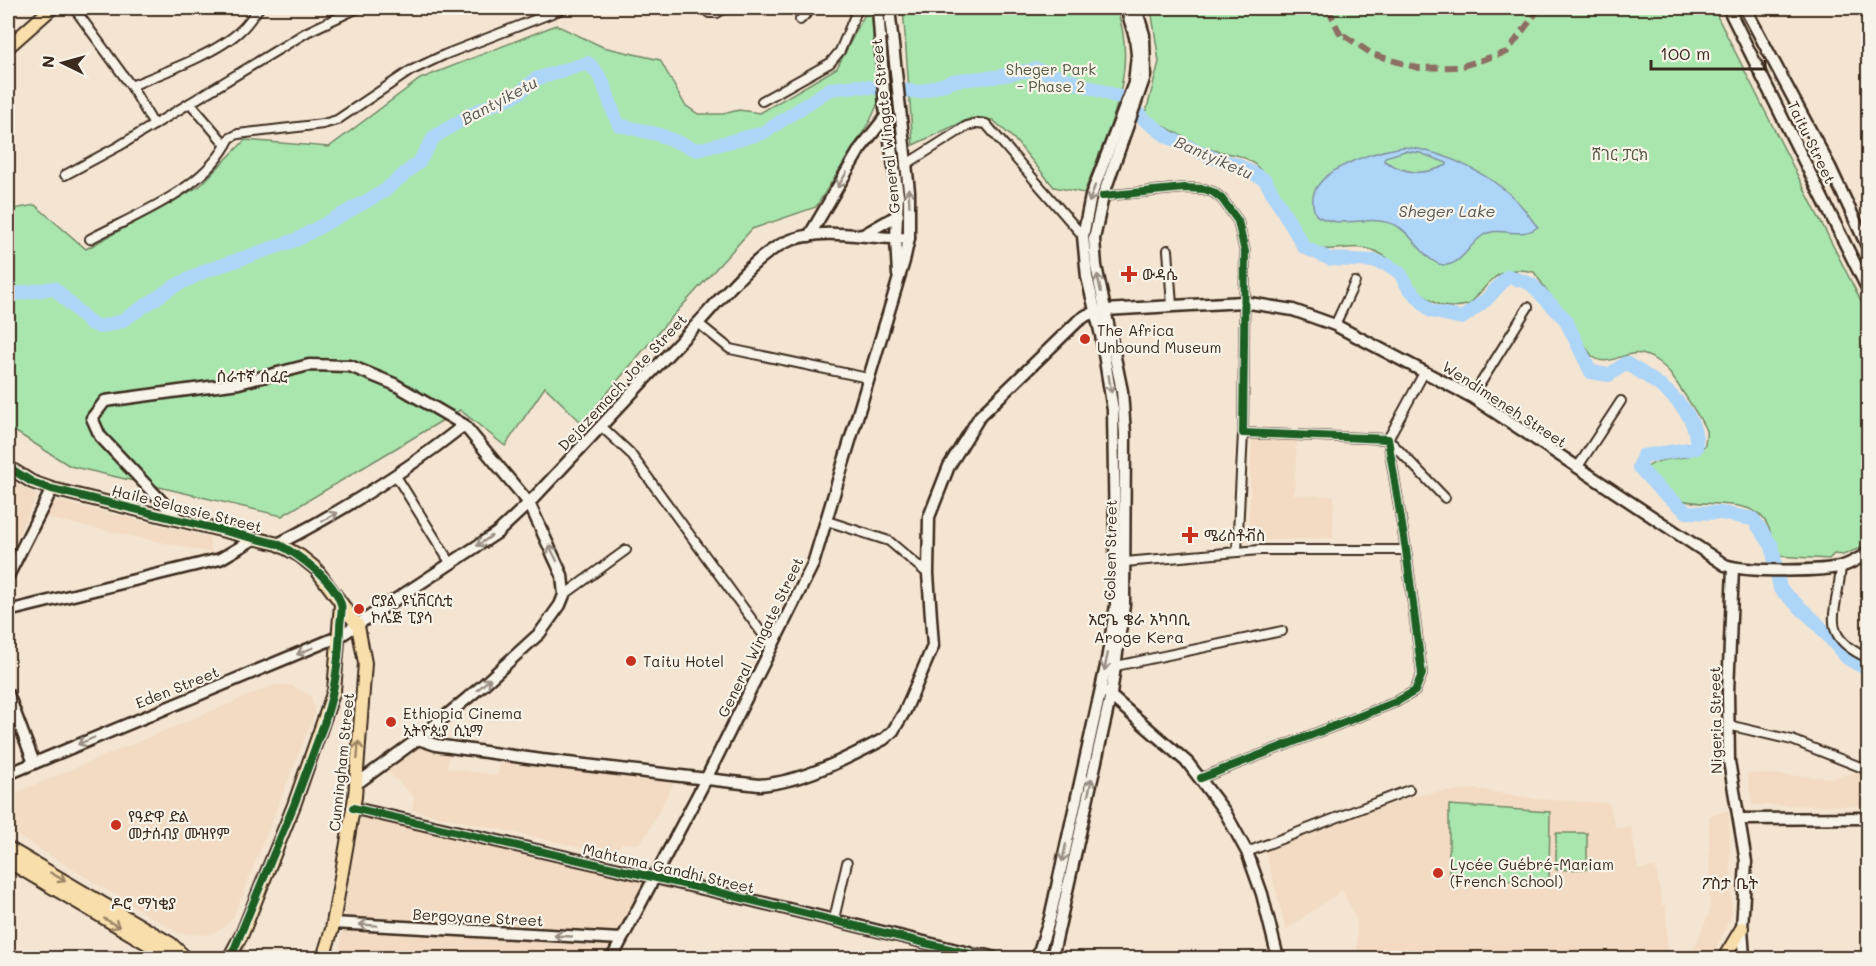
<svg xmlns="http://www.w3.org/2000/svg" width="1876" height="966" viewBox="0 0 1876 966" font-family="Mali,'Noto Sans Ethiopic',sans-serif">
<rect width="100%" height="100%" fill="#f4e5d2"/>
<filter id="ink" filterUnits="userSpaceOnUse"><feTurbulence type="fractalNoise" baseFrequency=".0167" numOctaves="2"/><feDisplacementMap in="SourceGraphic" scale="12" xChannelSelector="R" yChannelSelector="G"/><feConvolveMatrix kernelMatrix="1 2 1 2 8 2 1 2 1" color-interpolation-filters="sRGB"/></filter>
<g filter="url(#ink)">
<g fill="#f2dbc2">
<polygon points="1252,436 1297,440 1294,495 1334,496 1333,538 1248,541"/>
<polygon points="8,479 37,495 8,558"/>
<polygon points="54,500 209,537 212,553 46,518"/>
<polygon points="274,685 291,685 311,696 315,713 233,918 222,929 208,935 178,933 8,830 8,796"/>
<polygon points="420,745 450,751 447,768 497,775 501,758 674,783 647,834 638,844 622,843 614,855 412,810 414,797 387,771"/>
<polygon points="1868,770 1868,806 1752,805 1747,773 1832,778"/>
<polygon points="1478,789 1536,799 1609,803 1616,829 1631,826 1638,869 1656,867 1662,905 1666,906 1668,958 1357,958 1357,921 1342,890 1286,930 1265,850 1394,800 1436,792"/>
<polygon points="355,808 646,878 621,934 344,917"/>
<polygon points="1729,810 1732,914 1712,958 1690,958 1710,910 1709,816"/>
<polygon points="343,923 618,939 608,958 339,958"/>
</g>
<g fill="#a9e6ad" stroke="#728866" stroke-width="1.5">
<path d="M903,8H1116C1141,70 1106,135 1084,193L1054,187L1014,139L993,120L971,118L913,145Z"/>
<path d="M1151,8H1713L1868,315V545L1843,555L1834,554L1829,559L1777,556C1774,544 1771,527 1762,517C1739,490 1657,523 1647,467C1667,453 1686,465 1705,445C1705,441 1707,434 1706,431C1703,421 1675,380 1668,371C1663,365 1653,357 1645,355C1624,348 1609,370 1592,356L1534,272C1498,264 1492,280 1470,304C1421,320 1414,269 1377,252C1353,240 1328,258 1306,243C1283,227 1280,184 1253,163C1239,152 1222,154 1206,148C1187,140 1164,125 1145,116L1159,62Z"/>
<polygon points="866,12 874,13 878,103 870,121 816,207 752,229 662,328 582,423 545,387 505,446 460,410 282,516 70,466 8,427 8,210 35,205 86,249 200,186 245,140 329,147 420,79 556,25 603,47 660,60 685,105 698,114 723,114 739,110 760,113 837,68"/>
<polygon points="1449,805 1550,812 1549,880 1449,882"/>
<polygon points="1556,833 1587,833 1587,869 1556,870"/>
</g>
<path fill="#add5f7" stroke="#7f91a0" stroke-width="1.5" fill-rule="evenodd" d="M1403,147C1443,150 1498,177 1524,209C1529,215 1532,221 1538,227C1518,241 1500,224 1482,236C1470,244 1462,263 1447,265C1426,267 1414,233 1395,225C1368,213 1341,231 1316,215C1296,173 1372,152 1403,147ZM1405,151L1420,153L1447,163V165C1423,176 1407,174 1384,161L1385,157Z"/>
<g fill="none" stroke-linecap="round" stroke-linejoin="round">
<path stroke="#add5f7" stroke-width="14" d="M8,295L54,288L90,323L100,327L122,321L173,287L205,271L296,240L383,192L419,162L434,137L475,112L518,94L536,79L588,63C608,80 607,102 619,125L660,135L697,150L763,133L830,89L857,86L920,92L957,80L995,77L1036,69L1122,98L1145,120L1168,137L1211,157L1238,165L1265,180L1304,247L1330,259L1375,261L1388,265L1400,273L1408,287L1431,311L1462,318L1486,300L1508,276L1531,284L1565,319L1591,372L1609,375L1626,363C1656,381 1700,409 1696,448L1643,456L1639,467L1659,489L1687,512L1721,513L1753,519L1772,546L1780,589L1816,622L1847,658L1868,670"/>
<defs>
<g id="street">
<polyline points="74,8 131,86 154,125"/>
<polyline points="709,13 717,13 725,8"/>
<polyline points="800,20 812,8"/>
<path d="M131,86C162,73 218,53 241,30C248,24 253,15 259,8"/>
<polyline points="762,101 830,63 840,51 858,8"/>
<polyline points="190,103 226,145 230,138 238,134 323,124 337,120 410,71 444,55 565,8"/>
<polyline points="905,165 967,126 978,123 986,124 1083,236"/>
<polyline points="65,175 119,146 307,32 358,8"/>
<polyline points="1103,196 1184,188 1204,189 1213,192 1222,199 1238,221 1245,252 1243,433 1388,439 1406,550 1422,674 1415,691 1396,702 1201,778"/>
<path d="M90,239C135,215 200,191 226,145"/>
<polyline points="1168,250 1172,305"/>
<polyline points="698,323 730,349 868,378"/>
<polyline points="1335,325 1355,282"/>
<polyline points="1425,371 1388,439 1445,498"/>
<polyline points="1472,397 1528,307"/>
<polyline points="601,426 630,453 772,647"/>
<polyline points="1577,468 1621,401"/>
<polyline points="396,476 451,564"/>
<polyline points="827,521 889,541 928,574"/>
<polyline points="1237,552 1259,550 1406,550"/>
<polyline points="1125,562 1237,552 1243,433"/>
<path d="M1841,566C1838,612 1816,635 1868,658"/>
<polyline points="564,595 626,550"/>
<polyline points="1116,666 1282,631"/>
<polyline points="1728,725 1792,740 1868,770"/>
<polyline points="1247,852 1409,790"/>
<polyline points="834,919 847,863"/>
</g>
<g id="secondary">
<polyline points="878,8 885,107 898,195 896,239 898,275"/>
<polyline points="1728,8 1868,290"/>
<polyline points="1745,8 1830,167 1868,248"/>
<polyline points="863,235 898,215"/>
<polyline points="809,236 860,149 887,115"/>
<polyline points="179,520 100,436 92,418 105,401 239,383 309,365 350,366 394,384 464,425 529,503 562,575 564,595 560,605 540,633 482,686 418,739 355,785"/>
<path d="M278,544C344,510 405,472 464,425"/>
<polyline points="1733,568 1728,692 1729,761 1746,862 1742,928 1744,958"/>
<polyline points="8,576 52,489"/>
<polyline points="8,611 220,559 254,539"/>
<polyline points="1106,692 1188,763 1225,812 1247,852 1262,894 1278,958"/>
<polyline points="8,694 34,763"/>
<path d="M418,739L436,745L542,760L759,785C802,782 846,759 884,739L893,731L905,711L933,646L928,574L929,517L949,466L980,416L1078,321L1087,315L1105,310L1243,302L1293,310L1335,325L1472,397L1725,565C1744,572 1822,572 1843,566C1852,563 1860,558 1868,553"/>
<path d="M8,774L340,636L497,533L529,503C586,443 642,381 700,321C723,296 759,251 791,240C829,226 870,240 909,238"/>
<polyline points="353,808 726,894 969,953 976,958"/>
<polyline points="1740,819 1868,818"/>
<polyline points="333,923 621,939"/>
<polyline points="974,955 985,955 994,958"/>
<polyline points="612,958 705,781 813,564 904,261 909,238 909,191 889,8"/>
<polyline points="1037,958 1050,918 1106,666 1116,605 1113,410 1101,335 1087,277 1083,236 1091,196 1134,83 1137,55 1135,37 1126,8"/>
<polyline points="1052,958 1111,694 1124,605 1125,434 1122,391 1096,266 1094,239 1103,196 1145,76 1144,35 1136,8"/>
</g>
<g id="primary">
<polyline points="8,47 52,8"/>
<polyline points="8,467 32,482 52,489 278,544 300,556 316,569 336,596 358,626 365,663 355,797 332,929 323,958"/>
<polyline points="8,848 171,944 186,958"/>
<polyline points="8,861 172,958"/>
<polyline points="229,958 242,934 294,805 334,691 341,604"/>
<polyline points="1724,958 1742,928"/>
</g>
</defs>
<use href="#street" stroke="#3b2a1e" stroke-width="12"/>
<use href="#secondary" stroke="#3b2a1e" stroke-width="15"/>
<use href="#primary" stroke="#3b2a1e" stroke-width="16"/>
<use href="#street" stroke="#f7f3e8" stroke-width="8"/>
<use href="#secondary" stroke="#f7f3e8" stroke-width="10"/>
<use href="#primary" stroke="#f8deab" stroke-width="12"/>
<polyline stroke="#8d6e63" stroke-width="6" stroke-dasharray="12 6" stroke-linecap="butt" points="1328,8 1342,38 1345,36 1372,54 1418,68 1459,67 1507,52 1539,9 1532,11 1525,8"/>
<defs>
<g id="cycleway">
<polyline points="1103,196 1184,188 1204,189 1213,192 1222,199 1238,221 1245,252 1243,433 1388,439 1406,550 1422,674 1415,691 1396,702 1201,778"/>
<path d="M8,467L32,482L52,489L278,544C299,555 334,580 341,604C343,610 340,620 340,627C339,658 336,687 326,717"/>
<polyline points="353,808 726,894 974,955"/>
<polyline points="233,952 294,805 325,721"/>
</g>
</defs>
<use href="#cycleway" stroke="#f7f3e8" stroke-width="11"/>
<use href="#cycleway" stroke="#1b5e20" stroke-width="8"/>
</g>
<defs><path id="oneway-shaft" d="M-6 0H5M1.5-3L5.5 0L1.5 3" fill="none" stroke-width="1.6" stroke-linecap="round" stroke-linejoin="round" transform="scale(1.5)"/></defs>
<g stroke="#998e83">
<use href="#oneway-shaft" transform="translate(842 180) rotate(121)"/>
<use href="#oneway-shaft" transform="translate(1092 194) rotate(109)"/>
<use href="#oneway-shaft" transform="translate(909 197) rotate(-93)"/>
<use href="#oneway-shaft" transform="translate(1099 283) rotate(-102)"/>
<use href="#oneway-shaft" transform="translate(1110 384) rotate(81)"/>
<use href="#oneway-shaft" transform="translate(330 517) rotate(-30)"/>
<use href="#oneway-shaft" transform="translate(484 541) rotate(146)"/>
<use href="#oneway-shaft" transform="translate(553 553) rotate(-116)"/>
<use href="#oneway-shaft" transform="translate(305 651) rotate(157)"/>
<use href="#oneway-shaft" transform="translate(1106 662) rotate(102)"/>
<use href="#oneway-shaft" transform="translate(484 684) rotate(-41)"/>
<use href="#oneway-shaft" transform="translate(86 741) rotate(157)"/>
<use href="#oneway-shaft" transform="translate(1090 787) rotate(-77)"/>
<use href="#oneway-shaft" transform="translate(1064 853) rotate(102)"/>
<use href="#oneway-shaft" transform="translate(368 925) rotate(-176)"/>
<use href="#oneway-shaft" transform="translate(563 936) rotate(-177)"/>
</g>
<g stroke="#9a8464">
<use href="#oneway-shaft" transform="translate(358 750) rotate(-86)"/>
<use href="#oneway-shaft" transform="translate(58 877) rotate(30)"/>
<use href="#oneway-shaft" transform="translate(112 923) rotate(30)"/>
</g>
</g>
<g fill="#c8321e" stroke="#f7f3e8" stroke-width="2">
<path d="M1126 265h6v6h6v6h-6v6h-6v-6h-6v-6h6z"/>
<circle cx="1085" cy="339" r="6"/>
<path d="M1187 526h6v6h6v6h-6v6h-6v-6h-6v-6h6z"/>
<circle cx="359" cy="609" r="6"/>
<circle cx="631" cy="661" r="6"/>
<circle cx="391" cy="722" r="6"/>
<circle cx="116" cy="825" r="6"/>
<circle cx="1438" cy="873" r="6"/>
</g>
<g text-anchor="middle" dominant-baseline="central" stroke-width="4.5" stroke-linejoin="round" paint-order="stroke">
<g font-size="15" fill="#565942" stroke="#f7f3e8">
<text x="1051" y="69">Sheger Park<tspan x="1051" dy="17">- Phase 2</tspan></text>
<text x="1620" y="154">ሸገር ፓርክ</text>
</g>
<g font-size="15" fill="#3b2a1e" stroke="#f7f3e8">
<text transform="translate(885 126) rotate(-96)">General Wingate Street</text>
<text transform="translate(1812 142) rotate(64)">Taitu Street</text>
<text transform="translate(622 382) rotate(-47)">Dejazemach Jote Street</text>
<text transform="translate(1505 404) rotate(33)">Wendimeneh Street</text>
<text transform="translate(187 508) rotate(14)">Haile Selassie Street</text>
<text transform="translate(1110 550) rotate(-89)">Colsen Street</text>
<text transform="translate(760 637) rotate(-64)">General Wingate Street</text>
<text transform="translate(177 687) rotate(-22)">Eden Street</text>
<text transform="translate(1715 720) rotate(-91)">Nigeria Street</text>
<text transform="translate(341 762) rotate(-84)">Cunningham Street</text>
<text transform="translate(669 868) rotate(13)">Mahtama Gandhi Street</text>
<text transform="translate(478 917) rotate(3)">Bergoyane Street</text>
</g>
<g font-size="15" fill="#3b2a1e" stroke="#f7f3e8" text-anchor="start">
<text x="1142" y="274">ውዳሴ</text>
<text x="1097" y="330">The Africa<tspan x="1097" dy="17">Unbound Museum</tspan></text>
<text x="1204" y="535">ሜሪስቶቭስ</text>
<text x="371" y="600">ሮያል ዩኒቨርሲቲ<tspan x="371" dy="17">ኮሌጅ ፒያሳ</tspan></text>
<text x="643" y="661">Taitu Hotel</text>
<text x="403" y="713">Ethiopia Cinema<tspan x="403" dy="17">ኢትዮጲያ ሲኒማ</tspan></text>
<text x="128" y="816">የዓድዋ ድል<tspan x="128" dy="17">መታሰብያ ሙዝየም</tspan></text>
<text x="1450" y="864">Lycée Guébré-Mariam<tspan x="1450" dy="17">(French School)</tspan></text>
</g>
<g font-size="16" font-style="italic" fill="#585554" stroke="#f7f3e8">
<text transform="translate(499 100) rotate(-28)">Bantyiketu</text>
<text transform="translate(1214 157) rotate(24)">Bantyiketu</text>
<text x="1447" y="210">Sheger Lake</text>
</g>
<g font-size="16" fill="#3b2a1e" stroke="#f7f3e8">
<text x="252" y="375">ሰራተኛ ሰፈር</text>
<text x="1139" y="618">አሮጌ ቄራ አካባቢ<tspan x="1139" dy="18">Aroge Kera</tspan></text>
<text x="1730" y="882">ፖስታ ቤት</text>
<text x="144" y="902">ዶሮ ማነቂያ</text>
</g>
</g>
<rect width="1876" height="966" fill="none" stroke="#f7f3e8" stroke-width="30"/>
<rect x="15" y="15" width="1846" height="936" fill="none" stroke="#3b2a1e" stroke-width="2" filter="url(#ink)"/>
<g transform="translate(63 63) rotate(275)" stroke="#f7f3e8" stroke-width="4.5" paint-order="stroke">
<path d="M0-4.5L10 22L0 15L-10 22Z" fill="#3b2a1e"/>
<text y="-9" font-size="16" font-weight="bold" text-anchor="middle" fill="#3b2a1e">N</text>
</g>
<path d="M1651 60v9h114v-9" fill="none" stroke="#3b2a1e" stroke-width="3"/>
<text x="1660" y="60" font-size="18" fill="#3b2a1e" stroke="#f7f3e8" stroke-width="4.5" paint-order="stroke">100 m</text>
</svg>
